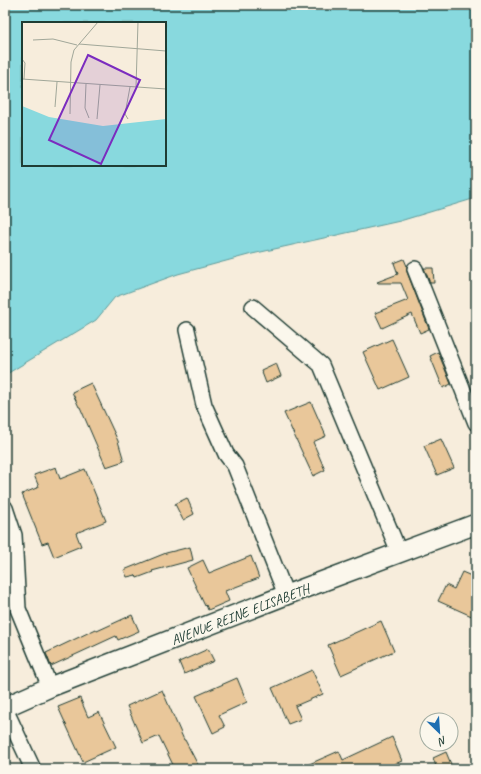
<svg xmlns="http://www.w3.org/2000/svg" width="481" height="774" font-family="Caveat,sans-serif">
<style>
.water{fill:#88d9de;stroke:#5e9b9a;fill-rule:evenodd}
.building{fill:#e9c79a;stroke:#1f3d34}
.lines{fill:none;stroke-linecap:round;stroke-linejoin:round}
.minor-casing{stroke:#1f3d34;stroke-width:18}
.tertiary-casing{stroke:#1f3d34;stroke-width:22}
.minor{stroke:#fbf7ec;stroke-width:15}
.tertiary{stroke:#fbf7ec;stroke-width:19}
.labels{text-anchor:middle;stroke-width:3;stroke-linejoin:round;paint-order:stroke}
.street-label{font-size:14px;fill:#1f3d34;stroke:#fbf7ec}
.inset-road{fill:none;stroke:#a1a799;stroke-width:1}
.view{fill:#7b2cbf;fill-opacity:0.15;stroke:#7b2cbf;stroke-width:2}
.inset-edge{fill:none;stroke:#1f3d34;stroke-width:2}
</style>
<rect width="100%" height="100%" fill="#f7eddc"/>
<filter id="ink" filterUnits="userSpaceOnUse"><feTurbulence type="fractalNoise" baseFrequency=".025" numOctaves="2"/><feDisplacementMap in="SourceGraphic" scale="8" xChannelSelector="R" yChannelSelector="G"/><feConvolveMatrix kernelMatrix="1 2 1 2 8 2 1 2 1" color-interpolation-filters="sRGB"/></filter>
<g filter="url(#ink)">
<path class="water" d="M5,5H476V198L400,221L252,254L178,274L115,297L96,320L5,375ZM23,23H165V165H23Z"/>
<g class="building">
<path d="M404,259L407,266V272L429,329L420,333L412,314L382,328L375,313L408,300L401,283H378L377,282L398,274L394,263Z"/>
<path d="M424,268H433L434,283H430Z"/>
<path d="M392,339L409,377L380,390L363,352Z"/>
<path d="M438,352L451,384L443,388L430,356Z"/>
<path d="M276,363L281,376L266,383L261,370Z"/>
<path d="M91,383L118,441L124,461L106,467L80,407H79L72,392Z"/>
<path d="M311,402L326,436L313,442L325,470L313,476L284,413Z"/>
<path d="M441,439L454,468L437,475L424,446Z"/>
<path d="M56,467L60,479L85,469L106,521L76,533L81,546L54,557L48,542L42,544L22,494L39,487L34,475Z"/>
<path d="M187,498L194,514L183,520L175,504Z"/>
<path d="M190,547L193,560L152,571L153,572L137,578L136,575L127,577L124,570L166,553Z"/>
<path d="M251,556L259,578L225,591L229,601L208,610L206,605L205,606L187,568L203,560L209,573Z"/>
<path d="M462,572L476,578V618L438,601L446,585L454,589Z"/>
<path d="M132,615L139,631L118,640L116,636L51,666L46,653L96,629L97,631Z"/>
<path d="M381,621L394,651L341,675L328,645Z"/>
<path d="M208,649L214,661L184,674L179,662Z"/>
<path d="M312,670L323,694L295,706L301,719L288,724L272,688Z"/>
<path d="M237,678L247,702L219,715L225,727L213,733L196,696Z"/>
<path d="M162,690L184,740H185L198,765L190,769H175L159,736L143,743L127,706Z"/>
<path d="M80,698L88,717L99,712L116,747L83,762L58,707Z"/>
<path d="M392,737L402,761L383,769H298L339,751L343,760Z"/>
<path d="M446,752L453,769H437L433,758Z"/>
</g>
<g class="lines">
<g class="minor-casing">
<g id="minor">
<path d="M415,269L476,423"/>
<path d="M253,307L321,365L399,552"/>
<path d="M187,330L204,405L226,454L235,466L286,595"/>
<path d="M5,508L14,535L18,609L50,687"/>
<path d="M5,709L33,769"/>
</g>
</g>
<g class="tertiary-casing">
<path id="tertiary" d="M5,707L50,687L286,595L476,524"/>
</g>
<use href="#minor" class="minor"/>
<use href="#tertiary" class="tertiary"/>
</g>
</g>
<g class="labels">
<g class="street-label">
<text transform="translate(240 614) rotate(-21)" y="5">AVENUE REINE ELISABETH</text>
</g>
</g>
<g transform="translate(22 22)">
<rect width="144" height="144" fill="#f7eddc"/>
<path d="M0,84L27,95L81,104L144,97V144H0Z" fill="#88d9de"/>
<path class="inset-road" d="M11,18L31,17L55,23M57,22L144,29M0,37L3,41L2,57M0,57L144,67M64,62L63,86L67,96M114,65L116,0M33,85L35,60M48,92L49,40L52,28L76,0M75,97L78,63M106,97L103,92L108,65"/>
<path class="view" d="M66,33L118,58L79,142L27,118Z"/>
<rect width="144" height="144" class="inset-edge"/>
</g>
<rect width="481" height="774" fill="none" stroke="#fbf7ec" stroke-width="20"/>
<rect x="10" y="10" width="461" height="754" fill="none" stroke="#1f3d34" stroke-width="1.5" filter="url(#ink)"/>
<g transform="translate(439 732) rotate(155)"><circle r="19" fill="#fbf7ec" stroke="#a3ada2"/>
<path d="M0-3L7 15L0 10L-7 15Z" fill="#1f6fb2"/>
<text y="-6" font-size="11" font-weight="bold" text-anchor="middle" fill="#1f3d34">N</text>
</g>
</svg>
